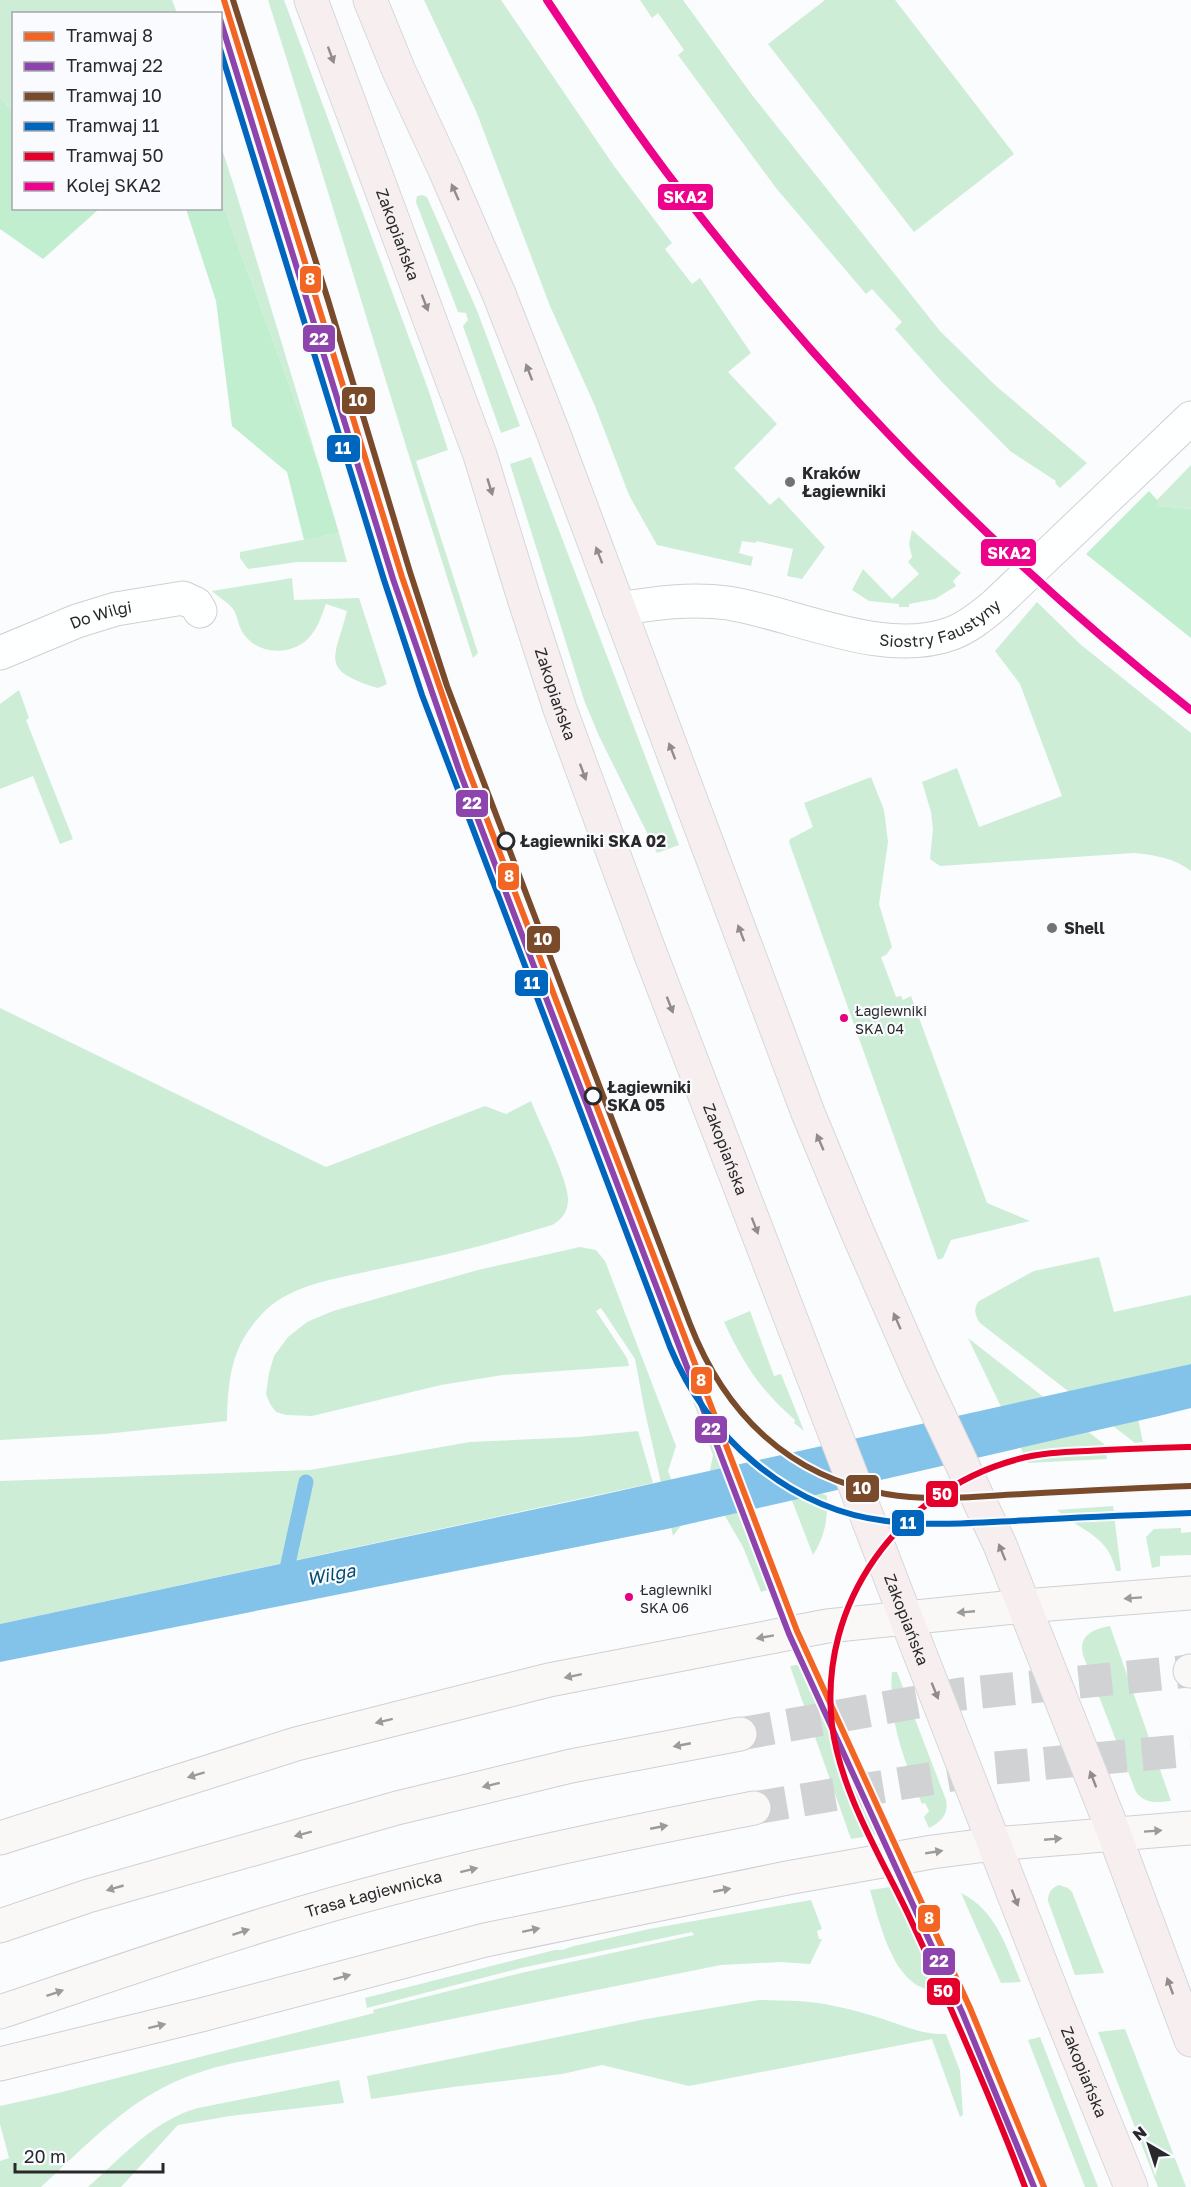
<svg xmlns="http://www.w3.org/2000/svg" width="1191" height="2187" font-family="'Golos Text',sans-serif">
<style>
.green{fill:#cdedd6}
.forest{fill:#c0eece}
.water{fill:#83c3ea}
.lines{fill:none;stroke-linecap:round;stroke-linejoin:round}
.stream{stroke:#83c3ea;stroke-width:15}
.secondary-tunnel{stroke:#d1d2d4;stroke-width:33;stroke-dasharray:33 16;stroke-linecap:butt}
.minor-casing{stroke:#d0d0d2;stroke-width:35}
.secondary-casing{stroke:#d0d0d2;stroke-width:35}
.primary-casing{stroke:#d7d8d9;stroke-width:35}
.minor{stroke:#feffff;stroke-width:33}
.secondary{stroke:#faf7f7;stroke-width:33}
.primary{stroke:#f7eef0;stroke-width:33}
.rail-1-casing{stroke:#fafbff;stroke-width:12}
.rail-1{stroke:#ed028c;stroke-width:8}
.tram-1-casing{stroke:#fafbff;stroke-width:10}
.tram-2-casing{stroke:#fafbff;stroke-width:10}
.tram-3-casing{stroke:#fafbff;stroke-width:10}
.tram-4-casing{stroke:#fafbff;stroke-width:10}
.tram-5-casing{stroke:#fafbff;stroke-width:10}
.tram-1{stroke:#f26522;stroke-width:6}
.tram-2{stroke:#8e44ad;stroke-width:6}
.tram-3{stroke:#7a4b2a;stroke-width:6}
.tram-4{stroke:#0065bd;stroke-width:6}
.tram-5{stroke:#e4002b;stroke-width:6}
.oneway{fill:#908c8e}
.oneway2{fill:#9c9a9b}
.poi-dot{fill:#727375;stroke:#fafbff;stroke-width:2}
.stop-dot{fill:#fafbff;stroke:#29292b;stroke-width:3}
.bus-dot{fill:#e5007d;stroke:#fafbff;stroke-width:2}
.labels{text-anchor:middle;stroke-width:4.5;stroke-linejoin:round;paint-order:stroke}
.bus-label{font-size:14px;fill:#29292b;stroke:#fafbff;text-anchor:start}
.street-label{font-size:16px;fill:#29292b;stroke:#fafbff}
.poi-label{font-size:16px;font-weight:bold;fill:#29292b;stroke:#fafbff;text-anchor:start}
.stop-label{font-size:16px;font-weight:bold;fill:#29292b;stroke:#fafbff;text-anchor:start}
.water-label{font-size:18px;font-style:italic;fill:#004b70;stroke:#fafbff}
.line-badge{stroke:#fafbff;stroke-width:2}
.badge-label{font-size:16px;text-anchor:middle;font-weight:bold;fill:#fff}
</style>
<rect width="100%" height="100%" fill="#fbfcfe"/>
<g class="green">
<path d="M0,0H172L177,13L14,14L13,112L0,97Z"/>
<path d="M268,0H284L428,389L448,450L416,461L478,653L473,658C402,440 338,219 268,0Z"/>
<path d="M424,0H501L614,166L672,243L665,249L692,284L700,278L751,353L728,372L777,424L734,468L770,505L779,497L825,547L802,579L787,576L793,549L756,541V543L742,541L739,553L753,557L751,566L657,545L629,495L595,406L550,306L476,111Z"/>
<path d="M640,0H683L752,95L940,331L996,386L1087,463L1060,488L1055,483L1056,481L1010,451L941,381L895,329L902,322L872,289L866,294L776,188L678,55L684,50L658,13L652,18Z"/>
<path d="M825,0H895L1014,154L914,232L768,44Z"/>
<path d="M220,143L234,186L319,466L221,199Z"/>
<path d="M422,195L427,197L478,313L520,426L501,433L463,326L468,320L466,313L458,312L416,202L417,196Z"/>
<path d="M531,457L679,845L657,853L599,736L584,700L510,464Z"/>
<path d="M1191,465V509L1157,506V500Z"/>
<path d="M912,530L961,573L953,581L956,586L935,599L909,604V607H899V604L869,601L852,590L863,569L892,599L919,574L908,562L912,557L909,544Z"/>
<path d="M339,533L347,562H297L248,569L240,558V552Z"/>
<path d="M292,578L294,600L359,598L387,684L378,688C318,670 335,659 347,611L326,604C322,614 319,625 312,634C298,654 264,657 247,638C237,628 239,617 233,609C228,602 218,597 212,591Z"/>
<path d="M1037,602L1080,644L1191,733V871C1174,858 1155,855 1134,853L940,866L930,859L933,829L931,812L922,782L957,768L979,827L1062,796L1020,684L995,651Z"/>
<path d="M19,690L29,718L26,720L73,839L60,844L33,776L0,789V704Z"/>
<path d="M871,777L884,810L888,842L879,904L892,947L886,955L881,957L896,997L901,996L903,1000L911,996L987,1203L1030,1221L951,1240L943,1258L938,1260L789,842L790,839L813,827L804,803Z"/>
<path d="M0,1008L326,1167L485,1106L506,1114L531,1101C539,1122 568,1179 568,1199C568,1211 563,1219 552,1225C524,1233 496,1242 468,1249C437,1257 406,1263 374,1270C336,1279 289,1284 261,1315C231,1347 228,1379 227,1421L105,1434L0,1440Z"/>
<path d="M580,1247L596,1250L605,1261L676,1446L668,1471L683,1510V1523L673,1536L645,1412L635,1359L601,1308L596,1311L627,1358L629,1366L503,1375L441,1385L312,1416L286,1415L276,1412L270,1404L266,1394L269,1373L274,1356L288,1337L307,1322L333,1311L478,1270Z"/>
<path d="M1099,1257L1114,1312L1191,1295V1364L1129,1378L1143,1442L1135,1443L980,1323C975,1316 973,1308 979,1301L1034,1271Z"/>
<path d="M750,1311L774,1376L781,1374L804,1431L794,1423L795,1420C761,1391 743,1363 724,1322Z"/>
<path d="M669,1328L765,1583H768L771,1589L761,1592L743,1547L711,1492L708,1481L713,1455L666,1329Z"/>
<path d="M968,1338L1104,1444L1107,1459L1028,1463Z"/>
<path d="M638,1431L653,1483L0,1624V1481L310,1470L470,1442L579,1437Z"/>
<path d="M790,1476L827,1496C828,1518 825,1536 813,1555L786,1485Z"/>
<path d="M1113,1506L1121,1571H1116C1108,1534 1081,1532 1057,1510Z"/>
<path d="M1181,1528V1533L1191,1532V1555L1160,1556V1566L1152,1568L1146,1537L1154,1529Z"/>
<path d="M1110,1626L1171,1801C1157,1802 1146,1805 1136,1792L1083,1655C1078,1635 1094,1629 1110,1626Z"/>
<path d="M802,1664L806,1674L803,1676L875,1830L878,1829L880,1834L851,1839L790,1666Z"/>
<path d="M892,1672H897L946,1800C949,1814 941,1822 929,1828L924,1817L929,1811L925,1803L922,1804C904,1758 888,1723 892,1672Z"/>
<path d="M904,1885L951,1989C942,1990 932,1991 923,1988C891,1976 879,1920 870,1890Z"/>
<path d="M1059,1885L1068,1888L1072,1892L1104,1973L1075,1975L1048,1901C1048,1893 1051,1888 1059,1885Z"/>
<path d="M961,1893C997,1911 1006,1947 1021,1982L1001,1983Z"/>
<path d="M811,1900L822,1929L817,1931L819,1939H822L810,1964L780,1962L721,1965L238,2062C209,2068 181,2077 155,2092C113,2116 77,2154 41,2187H0V2161L9,2158L0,2124V2106L50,2095L374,2013L373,2010L521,1973L694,1935L692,1932L521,1968L367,2008L365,1998L555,1950H562L574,1946L649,1929Z"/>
<path d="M759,2000C784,2001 809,2000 834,2006C850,2009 867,2014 883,2019C904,2026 923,2035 946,2034L960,2071L963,2115L960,2117L932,2039L689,2086L602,2065L562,2074L453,2087L371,2099L367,2076L646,2019Z"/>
<path d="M1125,2029L1186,2187H1158L1098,2032Z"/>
<path d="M1040,2037L1098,2187H1085L1028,2040Z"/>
<path d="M339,2080L344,2103L230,2116L178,2125L121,2187H88C122,2157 154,2120 198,2108Z"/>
</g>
<g class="forest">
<path d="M0,97L13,112L14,208L99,209L43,259L0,229Z"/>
<path d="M221,199L319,466L339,533L304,540L287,472L232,426L216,301L186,209L220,208Z"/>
<path d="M1149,491L1157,500V506L1191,509V638L1086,554Z"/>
</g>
<path class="water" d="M1191,1364V1408L1159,1416L667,1529L0,1662V1624L592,1497Z"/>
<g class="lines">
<path class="stream" d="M284,1582L306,1482"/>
<g class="secondary-tunnel">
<path d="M740,1734L961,1694L1190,1671"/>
<path d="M754,1808L994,1768L1191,1750"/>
</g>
<g class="minor-casing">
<g id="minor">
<path id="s1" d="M619,609C655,603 691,598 728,603C796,614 882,658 950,634C967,628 982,616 996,604L1191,418"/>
<path id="s2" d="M0,653L77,621L116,609L183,598L196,604L200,611"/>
</g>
</g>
<g class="secondary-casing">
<g id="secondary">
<path d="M1190,1671H1191"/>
<path d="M0,1838L296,1744L549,1680L827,1626L1024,1606L1191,1593"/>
<path d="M0,1926L88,1896L397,1808L571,1766L740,1734"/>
<path id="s3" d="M0,2012C92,1981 184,1949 276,1921C433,1873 594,1839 754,1808"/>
<path d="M0,2064L201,2015L485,1940L787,1878L932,1852L994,1844L1191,1828"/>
</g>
</g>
<g class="primary-casing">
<g id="primary">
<path id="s4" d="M311,0L480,455L523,595L560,709L649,950L901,1605L1057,2005L1131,2187"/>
<path d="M370,0L399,71L445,170L499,294L553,432L808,1113L857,1231L920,1375L1000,1545L1114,1833L1191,2040"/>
</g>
</g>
<use href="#minor" class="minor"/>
<use href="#secondary" class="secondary"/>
<use href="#primary" class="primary"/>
<g class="rail-1-casing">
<path id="rail-1" d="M547,0C591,66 635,132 683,194C830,385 1002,561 1191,710"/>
</g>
<use href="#rail-1" class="rail-1"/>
<g class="tram-1-casing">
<path id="tram-1" d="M224,0L402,577L467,767L797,1631L970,2008L1044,2187"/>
</g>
<g class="tram-2-casing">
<path id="tram-2" d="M220,19L393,579L459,770L789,1634L962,2012L1034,2187"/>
</g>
<g class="tram-3-casing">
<path id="tram-3" d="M233,0L328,300L410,572L447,686L690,1324C725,1414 789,1477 886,1494C930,1502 978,1496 1023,1494C1079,1491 1135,1488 1191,1486"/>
</g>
<g class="tram-4-casing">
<path id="tram-4" d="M220,49L384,580L422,695L670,1347C707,1436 787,1509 886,1521C934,1527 984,1522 1032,1520C1085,1517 1138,1515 1191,1513"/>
</g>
<g class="tram-5-casing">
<path id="tram-5" d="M1025,2187C990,2095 950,2005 909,1916C881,1857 840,1791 832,1725C818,1603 899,1492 1015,1460C1038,1453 1063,1452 1087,1451C1121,1449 1156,1448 1190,1447"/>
</g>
<use href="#tram-1" class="tram-1"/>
<use href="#tram-2" class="tram-2"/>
<use href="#tram-3" class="tram-3"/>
<use href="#tram-4" class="tram-4"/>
<use href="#tram-5" class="tram-5"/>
</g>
<defs><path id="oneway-solid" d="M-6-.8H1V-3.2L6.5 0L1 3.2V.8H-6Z" transform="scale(1.5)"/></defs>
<g class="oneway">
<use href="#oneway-solid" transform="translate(331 55) rotate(70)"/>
<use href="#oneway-solid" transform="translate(455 192) rotate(-114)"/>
<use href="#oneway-solid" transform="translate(425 303) rotate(69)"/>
<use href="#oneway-solid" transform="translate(529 372) rotate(-111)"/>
<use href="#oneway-solid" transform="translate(490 487) rotate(73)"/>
<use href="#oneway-solid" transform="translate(599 555) rotate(-111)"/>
<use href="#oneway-solid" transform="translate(672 751) rotate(-111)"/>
<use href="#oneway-solid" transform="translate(583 772) rotate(70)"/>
<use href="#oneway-solid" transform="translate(741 933) rotate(-111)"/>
<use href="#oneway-solid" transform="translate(670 1005) rotate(69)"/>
<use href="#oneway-solid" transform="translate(820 1142) rotate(-113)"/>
<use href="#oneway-solid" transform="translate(755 1226) rotate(69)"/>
<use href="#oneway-solid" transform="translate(897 1321) rotate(-114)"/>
<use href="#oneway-solid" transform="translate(1002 1552) rotate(-112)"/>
<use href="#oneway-solid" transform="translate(935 1691) rotate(68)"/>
<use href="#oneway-solid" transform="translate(1093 1779) rotate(-111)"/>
<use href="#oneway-solid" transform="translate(1015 1898) rotate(69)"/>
<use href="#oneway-solid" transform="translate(1170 1986) rotate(-110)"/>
</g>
<g class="oneway2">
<use href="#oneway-solid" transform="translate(1133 1598) rotate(176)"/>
<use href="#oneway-solid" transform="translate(966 1612) rotate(175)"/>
<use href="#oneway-solid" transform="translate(765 1637) rotate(170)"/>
<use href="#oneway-solid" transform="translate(573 1676) rotate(168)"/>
<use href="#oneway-solid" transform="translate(384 1721) rotate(166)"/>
<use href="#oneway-solid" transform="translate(682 1745) rotate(169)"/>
<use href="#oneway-solid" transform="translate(196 1775) rotate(163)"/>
<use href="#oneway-solid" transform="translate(491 1785) rotate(166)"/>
<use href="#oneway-solid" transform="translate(659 1827) rotate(-11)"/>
<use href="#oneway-solid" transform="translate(1153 1831) rotate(-4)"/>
<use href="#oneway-solid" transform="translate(303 1834) rotate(165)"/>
<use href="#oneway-solid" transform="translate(1053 1839) rotate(-5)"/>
<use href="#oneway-solid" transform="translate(934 1852) rotate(-9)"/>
<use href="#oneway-solid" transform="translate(469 1870) rotate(-14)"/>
<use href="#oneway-solid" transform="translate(115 1888) rotate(164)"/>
<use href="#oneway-solid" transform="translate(722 1890) rotate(-11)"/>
<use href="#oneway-solid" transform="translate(531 1930) rotate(-12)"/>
<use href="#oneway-solid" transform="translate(241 1932) rotate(-18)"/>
<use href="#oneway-solid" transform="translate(342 1977) rotate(-15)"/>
<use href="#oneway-solid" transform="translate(55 1993) rotate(-19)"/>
<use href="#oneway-solid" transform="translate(157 2026) rotate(-14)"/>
</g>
<g class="poi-dot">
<circle cx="790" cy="482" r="6"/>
<circle cx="1052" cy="928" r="6"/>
</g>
<g class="stop-dot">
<circle cx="506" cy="841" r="8"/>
<circle cx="593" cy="1096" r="8"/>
</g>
<g class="bus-dot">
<circle cx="844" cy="1018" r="5"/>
<circle cx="629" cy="1597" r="5"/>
</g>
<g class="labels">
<g class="bus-label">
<text x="855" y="1016">Łagiewniki<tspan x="855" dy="18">SKA 04</tspan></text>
<text x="640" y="1595">Łagiewniki<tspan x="640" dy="18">SKA 06</tspan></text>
</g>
<g class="street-label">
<text dy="6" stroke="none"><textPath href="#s4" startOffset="250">Zakopiańska</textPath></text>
<text dy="6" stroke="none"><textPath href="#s2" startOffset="108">Do Wilgi</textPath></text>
<text dy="6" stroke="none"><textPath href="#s1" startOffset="330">Siostry Faustyny</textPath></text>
<text dy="6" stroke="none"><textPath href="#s4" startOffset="736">Zakopiańska</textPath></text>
<text dy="6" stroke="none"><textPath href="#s4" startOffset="1222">Zakopiańska</textPath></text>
<text dy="6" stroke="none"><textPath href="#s4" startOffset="1726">Zakopiańska</textPath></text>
<text dy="6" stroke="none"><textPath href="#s3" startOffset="392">Trasa Łagiewnicka</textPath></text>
<text dy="6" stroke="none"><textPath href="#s4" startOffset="2212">Zakopiańska</textPath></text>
</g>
<g class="poi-label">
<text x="802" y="479">Kraków<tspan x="802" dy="18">Łagiewniki</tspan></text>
<text x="1064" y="934">Shell</text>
</g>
<g class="stop-label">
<text x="520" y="847">Łagiewniki SKA 02</text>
<text x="607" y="1093">Łagiewniki<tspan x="607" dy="18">SKA 05</tspan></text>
</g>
<g class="water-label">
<text transform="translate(331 1575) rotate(-11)" y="6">Wilga</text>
</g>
</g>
<g class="line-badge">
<rect x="657" y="183" width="57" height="28" rx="6" fill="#ed028c"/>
<rect x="299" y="265" width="23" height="29" rx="6" fill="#f26522"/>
<rect x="302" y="324" width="34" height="29" rx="6" fill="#8e44ad"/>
<rect x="341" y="386" width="35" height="29" rx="6" fill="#7a4b2a"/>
<rect x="326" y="434" width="35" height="29" rx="6" fill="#0065bd"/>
<rect x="980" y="538" width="57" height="29" rx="6" fill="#ed028c"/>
<rect x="455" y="789" width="34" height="29" rx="6" fill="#8e44ad"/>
<rect x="497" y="862" width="23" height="29" rx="6" fill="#f26522"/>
<rect x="526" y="925" width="35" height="29" rx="6" fill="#7a4b2a"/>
<rect x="514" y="969" width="35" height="28" rx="6" fill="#0065bd"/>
<rect x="690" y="1366" width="23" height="29" rx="6" fill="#f26522"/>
<rect x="694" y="1415" width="34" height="29" rx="6" fill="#8e44ad"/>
<rect x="845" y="1474" width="35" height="29" rx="6" fill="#7a4b2a"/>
<rect x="925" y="1480" width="34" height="28" rx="6" fill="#e4002b"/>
<rect x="891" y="1509" width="34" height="28" rx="6" fill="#0065bd"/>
<rect x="917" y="1904" width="24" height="29" rx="6" fill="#f26522"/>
<rect x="922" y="1947" width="34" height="29" rx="6" fill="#8e44ad"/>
<rect x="926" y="1977" width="35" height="29" rx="6" fill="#e4002b"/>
</g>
<g class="badge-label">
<text x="685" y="203">SKA2</text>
<text x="310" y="285">8</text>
<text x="319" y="345">22</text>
<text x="358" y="406">10</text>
<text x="343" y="454">11</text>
<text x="1009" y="559">SKA2</text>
<text x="472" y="809">22</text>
<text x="509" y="882">8</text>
<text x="543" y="945">10</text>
<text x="532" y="989">11</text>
<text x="701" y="1386">8</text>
<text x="711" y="1435">22</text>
<text x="862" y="1494">10</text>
<text x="942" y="1500">50</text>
<text x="908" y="1529">11</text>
<text x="929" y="1924">8</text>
<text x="939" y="1967">22</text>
<text x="943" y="1997">50</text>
</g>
<rect x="12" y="12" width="210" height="198" fill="#fafbff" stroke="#a6a7aa" stroke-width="1.5"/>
<rect x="24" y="32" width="30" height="9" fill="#f26522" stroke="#a6a7aa" stroke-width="1.5"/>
<text x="66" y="42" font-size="18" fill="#29292b">Tramwaj 8</text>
<rect x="24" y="62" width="30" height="9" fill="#8e44ad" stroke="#a6a7aa" stroke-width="1.5"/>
<text x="66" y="72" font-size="18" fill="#29292b">Tramwaj 22</text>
<rect x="24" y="92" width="30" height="9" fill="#7a4b2a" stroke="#a6a7aa" stroke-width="1.5"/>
<text x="66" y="102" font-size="18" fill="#29292b">Tramwaj 10</text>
<rect x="24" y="122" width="30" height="9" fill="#0065bd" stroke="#a6a7aa" stroke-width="1.5"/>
<text x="66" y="132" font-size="18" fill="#29292b">Tramwaj 11</text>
<rect x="24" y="152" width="30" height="9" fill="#e4002b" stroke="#a6a7aa" stroke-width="1.5"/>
<text x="66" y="162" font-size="18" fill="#29292b">Tramwaj 50</text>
<rect x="24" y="182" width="30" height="9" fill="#ed028c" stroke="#a6a7aa" stroke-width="1.5"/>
<text x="66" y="192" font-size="18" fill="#29292b">Kolej SKA2</text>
<g transform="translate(1149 2145) rotate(321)" stroke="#fafbff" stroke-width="4.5" paint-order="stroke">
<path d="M0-4.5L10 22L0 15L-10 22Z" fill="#29292b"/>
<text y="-9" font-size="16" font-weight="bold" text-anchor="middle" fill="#29292b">N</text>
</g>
<path d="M15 2163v9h148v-9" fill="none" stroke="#29292b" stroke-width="3"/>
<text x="24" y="2163" font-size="18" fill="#29292b" stroke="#fafbff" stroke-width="4.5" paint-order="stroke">20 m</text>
</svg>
